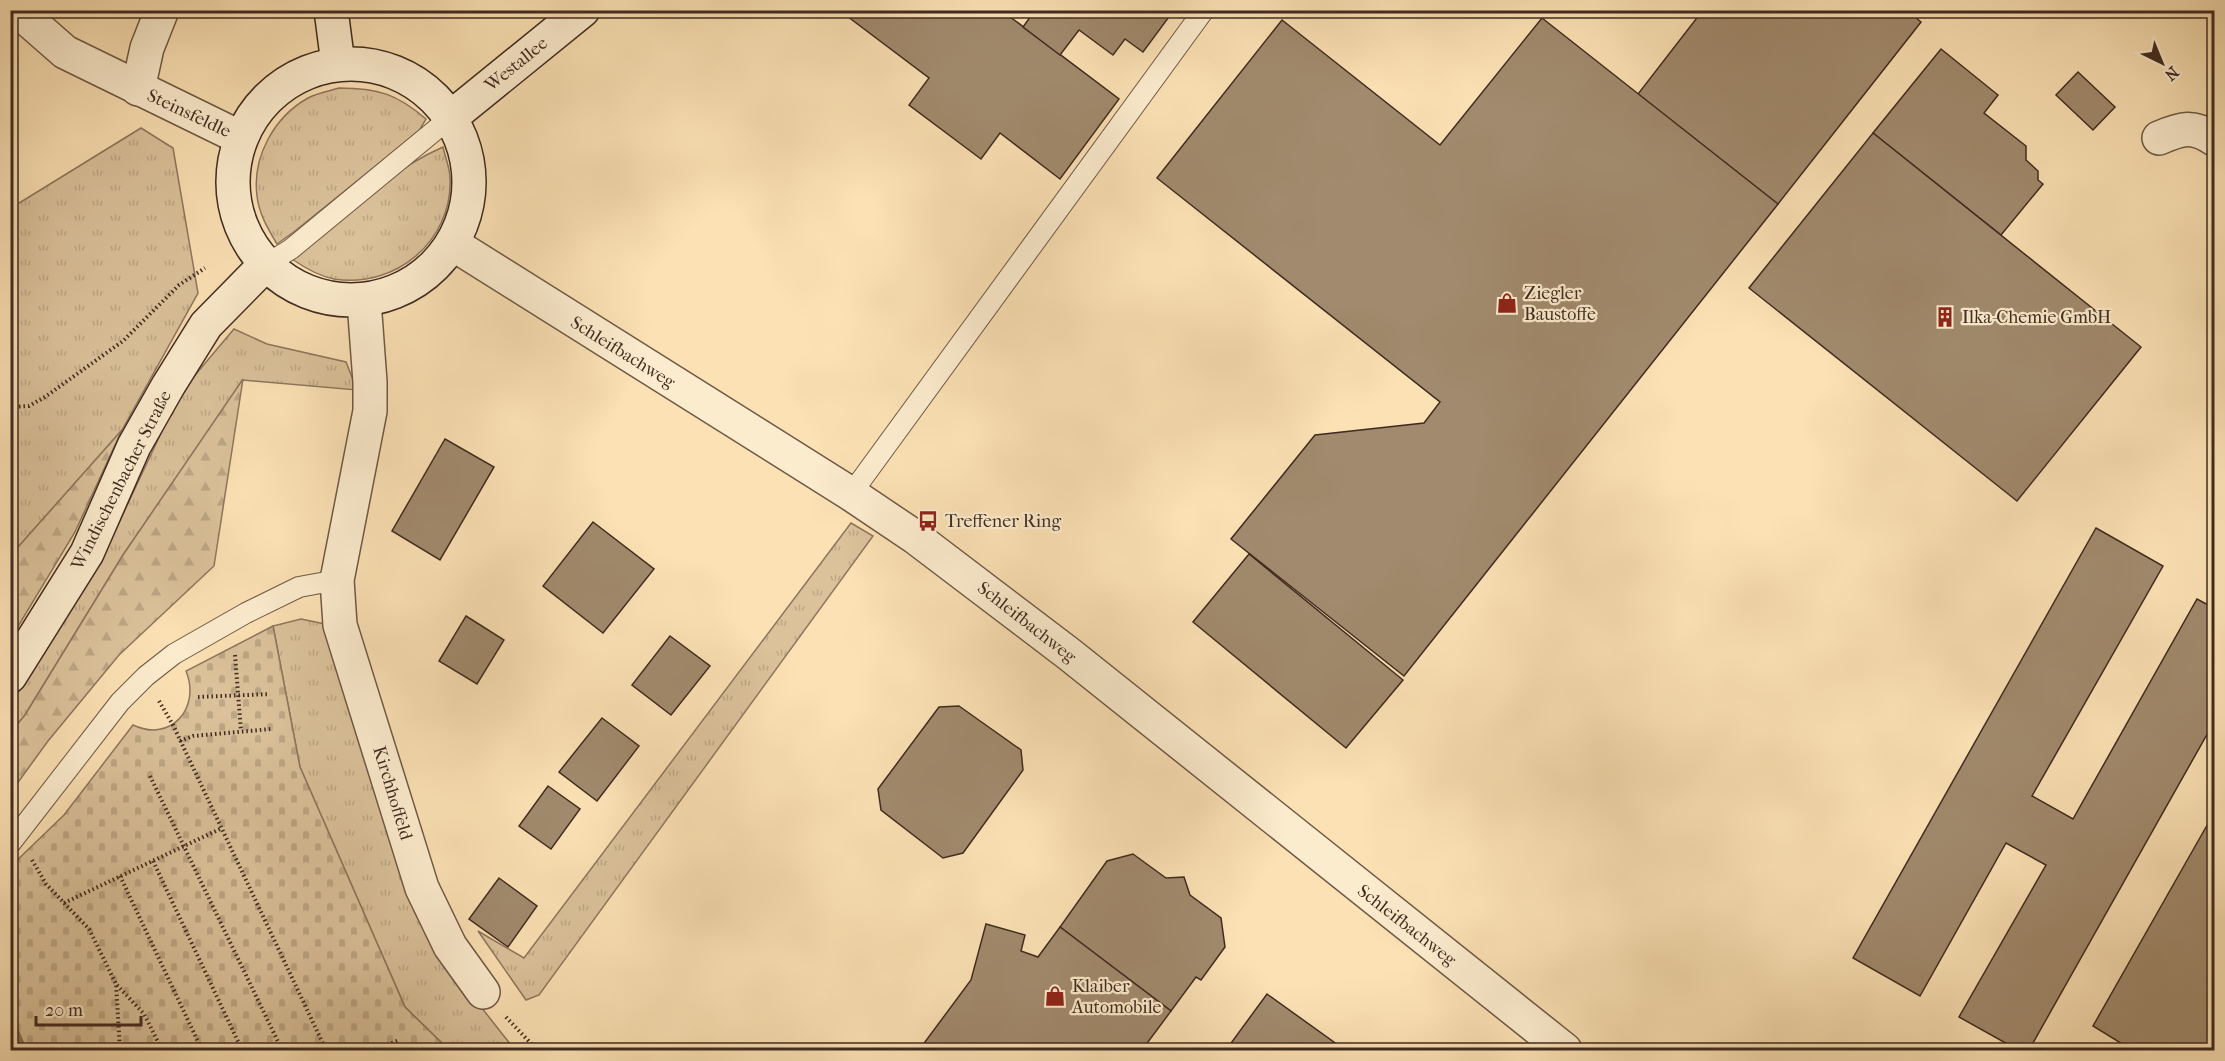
<svg xmlns="http://www.w3.org/2000/svg" width="2225" height="1061" font-family="'IM FELL French Canon',serif">
<style>
.grass{fill:url(#grass-tufts);stroke:#8e765e;stroke-width:1.5}
.forest{fill:url(#forest-firs);stroke:#8e765e;stroke-width:1.5}
.cemetery{fill:url(#cemetery-stones);stroke:#8e765e;stroke-width:1.5}
.lines{fill:none;stroke-linecap:round;stroke-linejoin:round}
.stream{stroke:#8a735b;stroke-width:10}
.building{fill:#a18a6d;stroke:#402b20;stroke-width:1.5}
.service-casing{stroke:#6f5845;stroke-width:22}
.minor-casing{stroke:#6f5845;stroke-width:36}
.tertiary-casing{stroke:#6f5845;stroke-width:36}
.secondary-casing{stroke:#402b20;stroke-width:36}
.path{stroke:#402b20;stroke-width:4;stroke-dasharray:1.5 3;stroke-linecap:butt}
.service{stroke:#fcecce;stroke-width:20}
.minor{stroke:#fcecce;stroke-width:33}
.tertiary{stroke:#fcecce;stroke-width:33}
.secondary{stroke:#fcecce;stroke-width:33}
.labels{text-anchor:middle;stroke-width:4.5;stroke-linejoin:round;paint-order:stroke}
.street-label{font-size:18px;fill:#402b20;stroke:#fcecce}
.poi-label{font-size:18px;fill:#402b20;stroke:#fcecce;text-anchor:start}
</style>
<defs>
<pattern id="grass-tufts" width="24" height="20" patternUnits="userSpaceOnUse" patternTransform="scale(1.5)"><rect width="24" height="20" fill="#dbc29b"/><path d="M3 7l-1-3M5 7V3M7 7l1-3M15 17l-1-3M17 17v-4M19 17l1-3" fill="none" stroke="#bda785"/></pattern>
<pattern id="forest-firs" width="22" height="20" patternUnits="userSpaceOnUse" patternTransform="scale(1.5)"><rect width="22" height="20" fill="#dbc29b"/><path d="M5 1l3.5 6h-7zM16 11l3.5 6h-7z" fill="#bda785"/></pattern>
<pattern id="cemetery-stones" width="16" height="16" patternUnits="userSpaceOnUse" patternTransform="scale(1.5)"><rect width="16" height="16" fill="#dbc29b"/><path d="M2 7V4a2 2 0 0 1 4 0v3zM10 15v-3a2 2 0 0 1 4 0v3z" fill="#bda785"/></pattern>
</defs>
<rect width="100%" height="100%" fill="#fbe1b4"/>
<filter id="stains"><feTurbulence type="fractalNoise" baseFrequency=".00333" numOctaves="4"/><feColorMatrix values="0 0 0 0 .2 0 0 0 0 .09 0 0 0 0 .02 0 0 0 .5 -.17"/></filter>
<radialGradient id="worn" r=".72"><stop offset=".6" stop-color="#630" stop-opacity="0"/><stop offset="1" stop-color="#630" stop-opacity=".3"/></radialGradient>
<g class="grass">
<path d="M339,88C378,88 397,94 426,119L419,131L295,231L277,244C268,229 259,214 257,196C252,157 274,117 308,98C317,93 329,91 339,88Z"/>
<path d="M141,128L173,148L198,293L122,430L11,555V208Z"/>
<path d="M443,147C445,157 450,168 450,178C453,241 395,289 334,279C319,276 305,268 292,259C340,219 386,172 443,147Z"/>
<path d="M234,329L267,344L346,362L357,390L243,380L123,555L25,715L11,732V704L105,552L180,393Z"/>
<path d="M851,523L873,536L539,995L526,1000L478,931L524,958Z"/>
<path d="M301,619L325,624L447,964L515,1050H449L405,1007L300,767L273,626Z"/>
</g>
<g class="forest">
<path d="M243,379L214,566L119,655L48,741L11,792V732L25,715L123,555Z"/>
<path d="M122,430L75,532L11,638V555Z"/>
</g>
<path class="cemetery" d="M273,626L300,767L405,1007L449,1050H11V866L64,815L133,725C171,743 201,708 186,671Z"/>
<g class="lines">
<path class="stream" d="M10,1022L22,1050"/>
</g>
<g class="building">
<path d="M839,10H1001L1119,99L1060,179L1000,133L981,159L909,105L929,78Z"/>
<path d="M1035,10H1174L1143,52L1125,39L1113,55L1079,30L1060,55L1023,27Z"/>
<path d="M1703,10H1907L1921,22L1778,204L1638,94Z"/>
<path d="M1542,18L1778,204L1404,676L1231,539L1315,435L1424,423L1440,402L1157,178L1282,20L1440,145Z"/>
<path d="M1941,49L1998,95L1984,113L2026,146V160L2038,171V180L2043,184L2001,235L1873,133Z"/>
<path d="M2078,72L2115,107L2093,130L2056,95Z"/>
<path d="M1873,133L2141,347L2017,501L1749,288Z"/>
<path d="M445,439L494,467L440,560L392,531Z"/>
<path d="M593,522L654,569L603,633L543,586Z"/>
<path d="M2096,528L2163,566L2032,796L2073,819L2197,599L2214,608V722L2029,1050H2018L1959,1017L2046,865L2006,843L1920,996L1853,958Z"/>
<path d="M1249,554L1403,680L1346,748L1193,622Z"/>
<path d="M466,616L504,640L477,684L439,661Z"/>
<path d="M670,636L710,666L671,715L632,685Z"/>
<path d="M959,706L1021,750L1023,770L963,853L943,858L881,810L878,789L939,707Z"/>
<path d="M602,718L639,746L597,801L559,772Z"/>
<path d="M548,786L580,809L551,849L519,826Z"/>
<path d="M2214,813V1050H2132L2093,1026Z"/>
<path d="M1133,854L1166,878L1184,877L1190,895L1221,918L1225,947L1201,980L1196,977L1171,1011L1060,927L1107,861Z"/>
<path d="M499,878L537,906L508,947L469,919Z"/>
<path d="M986,924L1025,935L1021,951L1038,957L1060,927L1171,1011L1142,1050H919L971,980Z"/>
<path d="M1267,994L1345,1050H1226Z"/>
</g>
<g class="lines">
<g class="service-casing">
<g id="service">
<path d="M265,265L291,249L450,118"/>
<path d="M851,494L1204,10"/>
<path d="M10,844L120,702L146,676L174,654L246,613L299,587L337,580"/>
</g>
</g>
<g class="minor-casing">
<g id="minor">
<path d="M138,89L147,48L162,10"/>
<path d="M2159,138C2182,128 2193,125 2214,139"/>
<path d="M453,244L851,494L915,537L1069,654L1565,1050"/>
<path d="M364,301L370,382V411L337,580L340,625L422,888L450,946L483,992"/>
</g>
</g>
<g class="tertiary-casing">
<path id="tertiary" d="M17,10L65,52L241,138"/>
</g>
<g class="secondary-casing">
<g id="secondary">
<path d="M331,10L338,64"/>
<circle cx="351" cy="182" r="118"/>
<path d="M450,118L583,10"/>
<path d="M10,676L87,553L134,446L168,386L206,325L265,265"/>
</g>
</g>
<g class="path">
<path d="M10,407L29,406L45,397L123,341L179,285L205,268"/>
<path d="M235,655L241,731"/>
<path d="M198,697L270,694"/>
<path d="M159,701L173,725L326,1050"/>
<path d="M180,741L193,736L271,729"/>
<path d="M150,776L282,1050"/>
<path d="M32,860L46,884L89,929L116,984L120,1050"/>
<path d="M153,861L242,1050"/>
<path d="M120,876L202,1050"/>
<path d="M64,903L220,829"/>
<path d="M117,985L144,1014L162,1050"/>
<path d="M506,1017L537,1050"/>
<path d="M375,1050L399,1040"/>
</g>
<use href="#service" class="service"/>
<use href="#minor" class="minor"/>
<use href="#tertiary" class="tertiary"/>
<use href="#secondary" class="secondary"/>
</g>
<defs>
<g id="shop-bare" transform="scale(1.62)"><path d="M-5-2.5h2.3a2.7 3.5 0 0 1 5.4 0H5L5.5 6h-11ZM-1.5-2.5h3a1.5 2.3 0 0 0-3 0Z" fill="#8f2418" stroke="#fcecce" stroke-width="2.5" paint-order="stroke"/></g>
<g id="building-bare" transform="scale(1.62)"><path d="M-4-6H4V6H1V3H-1V6H-4ZM-2.5-4.3h1.7v1.8h-1.7ZM.8-4.3h1.7v1.8H.8ZM-2.5-1h1.7V.8h-1.7ZM.8-1h1.7V.8H.8Z" fill="#8f2418" stroke="#fcecce" stroke-width="2.5" paint-order="stroke"/></g>
<g id="bus-bare" transform="scale(1.62)"><path d="M-5-6H5V4H4V6H2V4H-2V6H-4V4H-5ZM-3.5-4V0h7V-4ZM-3.5 1.2v1.5H-2V1.2ZM2 1.2v1.5H3.5V1.2Z" fill="#8f2418" stroke="#fcecce" stroke-width="2.5" paint-order="stroke"/></g>
</defs>
<g fill-rule="evenodd">
<use href="#shop-bare" x="1507" y="303"/>
<use href="#building-bare" x="1945" y="317"/>
<use href="#bus-bare" x="928" y="521"/>
<use href="#shop-bare" x="1055" y="996"/>
</g>
<g class="labels">
<g class="street-label">
<text transform="translate(516 64) rotate(-39)" y="6">Westallee</text>
<text transform="translate(189 113) rotate(25)" y="6">Steinsfeldle</text>
<text transform="translate(623 352) rotate(32)" y="6">Schleifbachweg</text>
<text transform="translate(121 480) rotate(-63)" y="6">Windischenbacher Straße</text>
<text transform="translate(1027 622) rotate(38)" y="6">Schleifbachweg</text>
<text transform="translate(393 793) rotate(73)" y="6">Kirchhoffeld</text>
<text transform="translate(1407 925) rotate(38)" y="6">Schleifbachweg</text>
</g>
<g class="poi-label">
<text x="1524" y="299">Ziegler<tspan x="1524" dy="21">Baustoffe</tspan></text>
<text x="1962" y="323">Ilka-Chemie GmbH</text>
<text x="945" y="527">Treffener Ring</text>
<text x="1072" y="992">Klaiber<tspan x="1072" dy="21">Automobile</tspan></text>
</g>
</g>
<rect width="2225" height="1061" fill="none" stroke="#fbe1b4" stroke-width="36"/>
<rect x="12" y="12" width="2201" height="1037" fill="none" stroke="#402b20" stroke-width="3"/>
<rect x="18" y="18" width="2189" height="1025" fill="none" stroke="#402b20" stroke-width="1.5"/>
<g transform="translate(2162 63) rotate(137)" stroke="#fcecce" stroke-width="4.5" paint-order="stroke">
<path d="M0-4.5L10 22L0 15L-10 22Z" fill="#402b20"/>
<text y="-9" font-size="16" font-weight="bold" text-anchor="middle" fill="#402b20">N</text>
</g>
<path d="M36 1016v9h105v-9" fill="none" stroke="#402b20" stroke-width="3"/>
<text x="45" y="1016" font-size="18" fill="#402b20" stroke="#fcecce" stroke-width="4.5" paint-order="stroke">20 m</text>
<rect width="100%" height="100%" filter="url(#stains)"/>
<rect width="100%" height="100%" fill="url(#worn)"/>
</svg>
